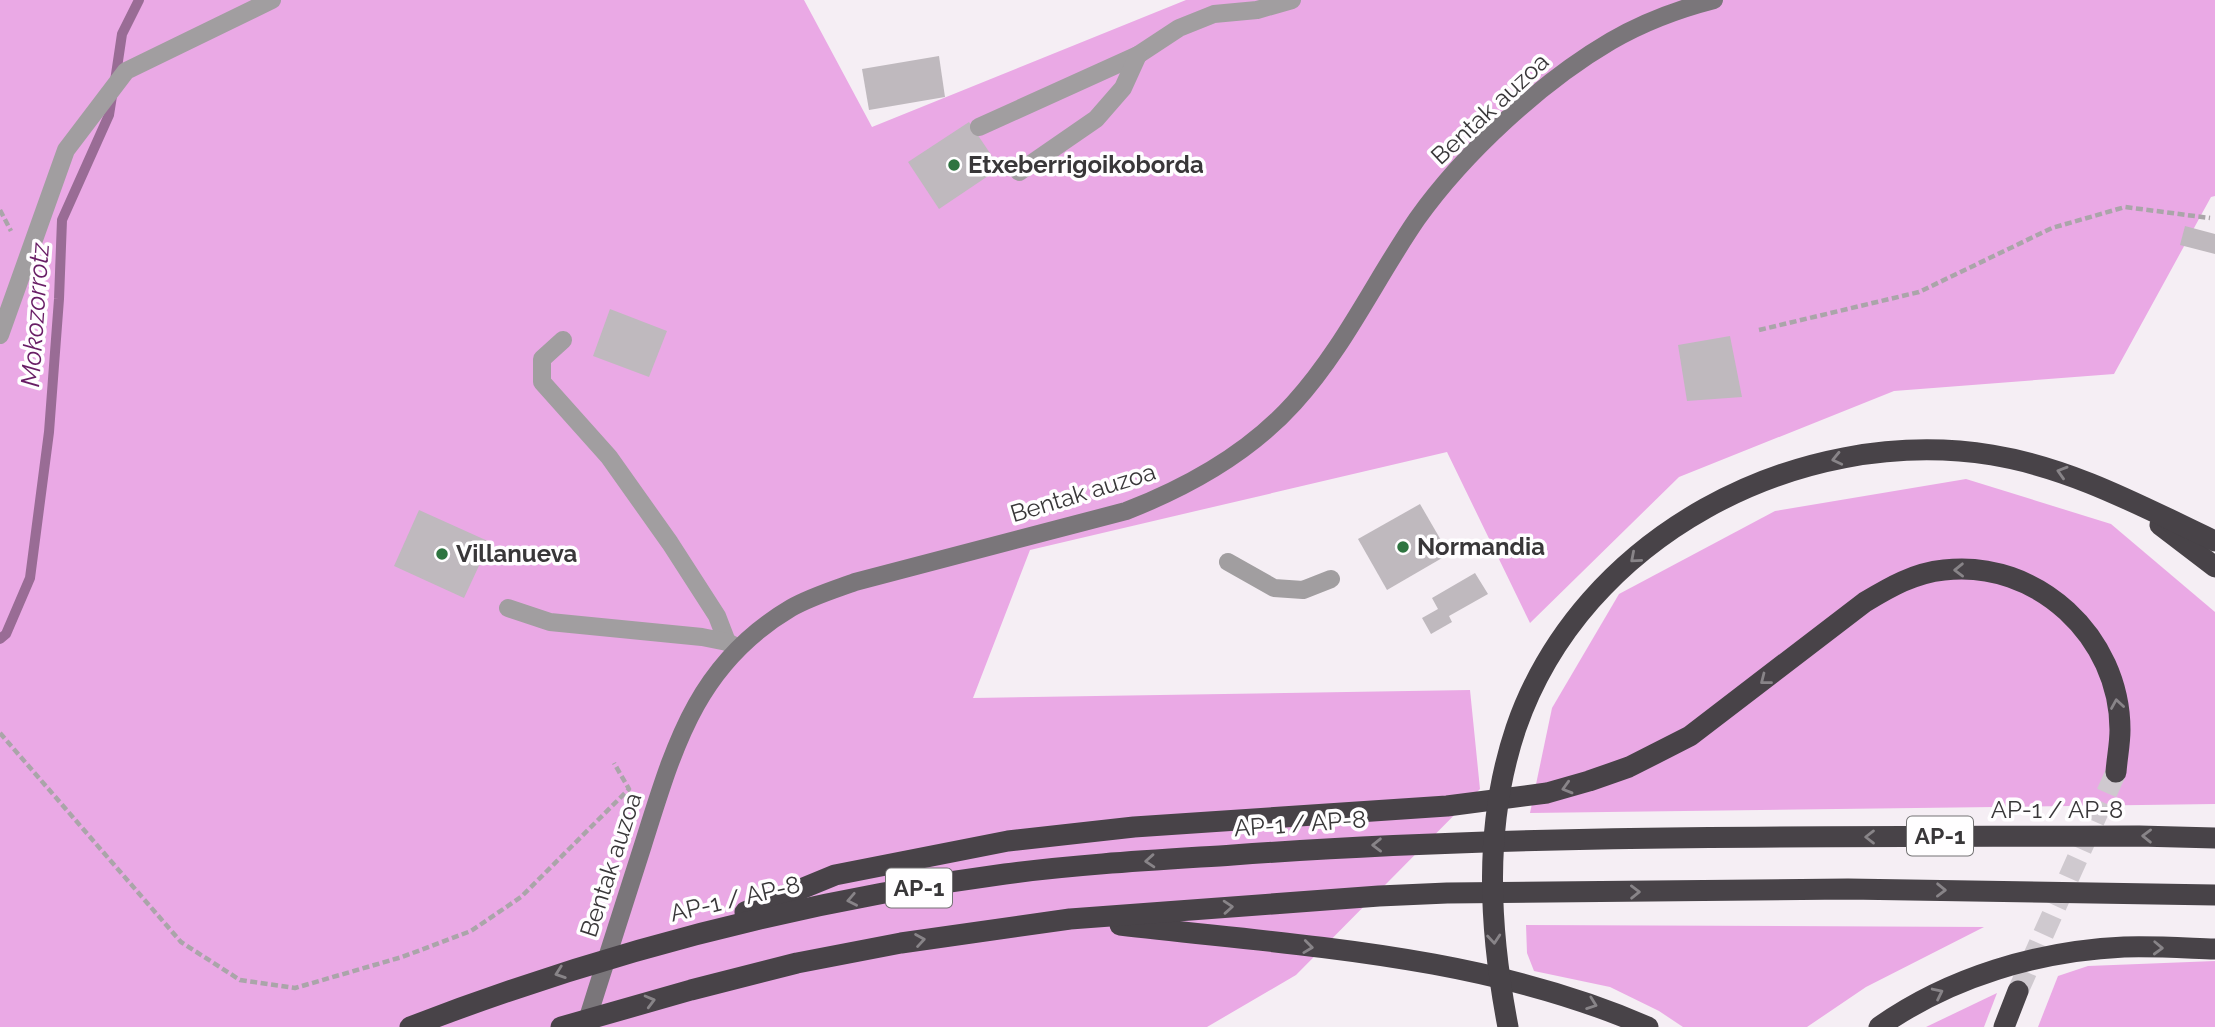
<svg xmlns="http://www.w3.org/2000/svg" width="2215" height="1027" font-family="Raleway,sans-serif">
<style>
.green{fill:#eaa9e5}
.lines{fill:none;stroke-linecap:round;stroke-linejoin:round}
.stream{stroke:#996c95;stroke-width:10}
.building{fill:#bfb9be}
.highway-tunnel{stroke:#cfc9cf;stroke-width:21;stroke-dasharray:21 10;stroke-linecap:butt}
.path{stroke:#aaa5a9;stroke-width:4.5;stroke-dasharray:7 3.5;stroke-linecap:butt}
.lane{stroke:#a19ea0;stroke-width:18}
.street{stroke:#a19ea0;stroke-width:18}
.secondary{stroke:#7a767a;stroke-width:18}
.highway{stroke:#484348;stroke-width:21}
.oneway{stroke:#888488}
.poi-dot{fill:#2e7440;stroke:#fffeff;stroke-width:2.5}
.labels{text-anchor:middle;stroke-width:7;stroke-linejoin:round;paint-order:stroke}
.shield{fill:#fffeff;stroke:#747374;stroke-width:2}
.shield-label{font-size:23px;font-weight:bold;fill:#393739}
.street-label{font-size:24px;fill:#393739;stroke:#fffeff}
.poi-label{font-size:24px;font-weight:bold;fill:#393739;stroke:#fffeff;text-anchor:start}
.water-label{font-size:26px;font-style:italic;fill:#681d65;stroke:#fffeff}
</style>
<rect width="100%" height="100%" fill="#f5eef4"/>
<g class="green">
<path d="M0,0H804L872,127L1186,0H2215V196L2211,197L2114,374L1894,391L1679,477L1530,623L1447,452L1030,550L973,698L1470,690L1480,789L1296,975L1207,1027H0Z"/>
<path d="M1966,479L2111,524L2215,612V804L1530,813L1552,708L1619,594L1775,511Z"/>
<path d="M1526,925L1984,927L1866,987L1807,1027H1683L1659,1011L1610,987L1534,971L1527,953Z"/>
<path d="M2215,961V1027H2038L2058,976L2088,966Z"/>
<path d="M1997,993L1984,1027H1926Z"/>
</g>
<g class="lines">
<g class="stream">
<path d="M115,81L122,34L139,0"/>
<path d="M0,639L6,634L30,578L49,432L59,299L62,220L109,115L112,96"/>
</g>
</g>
<g class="building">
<path d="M939,56L945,97L869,110L862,69Z"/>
<path d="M969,122L1000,168L939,209L908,162Z"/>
<path d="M2185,226L2215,234V254L2180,245Z"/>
<path d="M610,309L667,331L649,377L593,356Z"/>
<path d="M1730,336L1742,397L1687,401L1678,345Z"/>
<path d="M1420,504L1449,554L1387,590L1358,539Z"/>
<path d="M419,510L490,542L464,598L394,566Z"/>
<path d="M1475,573L1488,594L1449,616L1452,622L1431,634L1422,618L1438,609L1432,598Z"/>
</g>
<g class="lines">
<path class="highway-tunnel" d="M2018,991L2116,772"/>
<g class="path">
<path d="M0,210L11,231"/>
<path d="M1759,330L1919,292L2052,228L2125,207L2210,218"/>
<path d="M0,733L181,942L240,980L295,988L402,957L471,931L521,897L629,789L614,763"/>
</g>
<g class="lane">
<path d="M979,127L1138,55L1179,28L1214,14L1257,10L1292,0"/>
<path d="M1019,172L1096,119L1123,88L1138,55"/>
<path d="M563,340L542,359V382L609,457L670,543L717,616L727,642"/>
<path d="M1228,562L1274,588L1303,590L1331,579"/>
<path d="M508,608L550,622L702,637L727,642L733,645"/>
</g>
<path class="street" d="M0,335L66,150L126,71L272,0"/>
<path class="secondary" d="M585,1027C604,966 624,905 643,845C674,747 696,664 791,608C810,597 833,590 855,582L1126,511C1188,487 1248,454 1294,403C1344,348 1375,280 1417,219C1464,153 1541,82 1611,41C1642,23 1679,9 1714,0"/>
<g class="highway">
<path d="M2160,525L2215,567"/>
<path d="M745,912L835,875L1008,841L1134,827L1447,806L1547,793L1589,781L1629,767L1690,736L1865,602C1890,587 1914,573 1944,570C2037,559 2120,637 2120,730C2120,744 2117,758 2116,772"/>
<path d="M1120,925C1297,946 1482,954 1648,1027"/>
<path d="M410,1027C602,953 801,901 1005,874C1081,864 1157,860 1233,855C1535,833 1837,837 2139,836L2215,838"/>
<path d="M561,1027L691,990L797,963L901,943L1070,919L1379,896L1447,893L1848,889L2215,895"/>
<path d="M1508,1027C1489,928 1483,826 1516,728C1582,537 1797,424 1992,455C2072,468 2143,507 2215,541"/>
<path d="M1879,1027C1950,977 2038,951 2124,947C2154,946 2185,948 2215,949"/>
<path d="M2004,1027L2018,991"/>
</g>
</g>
<defs><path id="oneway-chevron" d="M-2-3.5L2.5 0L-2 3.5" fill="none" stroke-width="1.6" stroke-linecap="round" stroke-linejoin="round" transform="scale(1.75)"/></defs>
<g class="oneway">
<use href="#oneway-chevron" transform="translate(1837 459) rotate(167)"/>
<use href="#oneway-chevron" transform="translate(2062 472) rotate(-163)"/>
<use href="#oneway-chevron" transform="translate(1635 558) rotate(139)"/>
<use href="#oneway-chevron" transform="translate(1959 570) rotate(179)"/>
<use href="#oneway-chevron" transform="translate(1765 680) rotate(142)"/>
<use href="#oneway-chevron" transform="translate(2117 704) rotate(-99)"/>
<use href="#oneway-chevron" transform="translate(1567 788) rotate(164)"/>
<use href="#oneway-chevron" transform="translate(2147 836) rotate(-179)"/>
<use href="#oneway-chevron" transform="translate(1870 837) rotate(180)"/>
<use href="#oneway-chevron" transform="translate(1377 845) rotate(179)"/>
<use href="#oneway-chevron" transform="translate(1150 861) rotate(176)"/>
<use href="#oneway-chevron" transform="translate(1941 890) rotate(1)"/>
<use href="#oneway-chevron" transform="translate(1635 892) rotate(-1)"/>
<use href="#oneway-chevron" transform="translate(852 900) rotate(169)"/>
<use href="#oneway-chevron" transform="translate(1228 907) rotate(-4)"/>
<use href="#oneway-chevron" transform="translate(1494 939) rotate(85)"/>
<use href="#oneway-chevron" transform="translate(920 940) rotate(-9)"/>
<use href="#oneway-chevron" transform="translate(1308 947) rotate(7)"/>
<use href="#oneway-chevron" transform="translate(2158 948) rotate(2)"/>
<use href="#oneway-chevron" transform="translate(560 973) rotate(161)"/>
<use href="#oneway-chevron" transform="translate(1938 993) rotate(-26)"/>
<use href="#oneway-chevron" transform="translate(650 1001) rotate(-15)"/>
<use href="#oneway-chevron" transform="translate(1592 1004) rotate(20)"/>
</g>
<g class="poi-dot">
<circle cx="954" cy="165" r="7"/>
<circle cx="1403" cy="547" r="7"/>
<circle cx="442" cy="554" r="7"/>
</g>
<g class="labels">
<g class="shield">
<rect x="1907" y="816.5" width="66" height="39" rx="5"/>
<rect x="886" y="868.5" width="66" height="39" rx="5"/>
</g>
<g class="shield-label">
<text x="1940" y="844">AP-1</text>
<text x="919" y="896">AP-1</text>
</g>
<g class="street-label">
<text transform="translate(1490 109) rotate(-43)" y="8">Bentak auzoa</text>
<text transform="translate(1083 493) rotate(-17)" y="8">Bentak auzoa</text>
<text x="2057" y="818">AP-1 / AP-8</text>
<text transform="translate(1300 824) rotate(-4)" y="8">AP-1 / AP-8</text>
<text transform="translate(611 865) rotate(-72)" y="8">Bentak auzoa</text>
<text transform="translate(735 899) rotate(-13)" y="8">AP-1 / AP-8</text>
</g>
<g class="poi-label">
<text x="968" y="173">Etxeberrigoikoborda</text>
<text x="1417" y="555">Normandia</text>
<text x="456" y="562">Villanueva</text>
</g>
<g class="water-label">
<text transform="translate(35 315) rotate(-86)" y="9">Mokozorrotz</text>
</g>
</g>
</svg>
